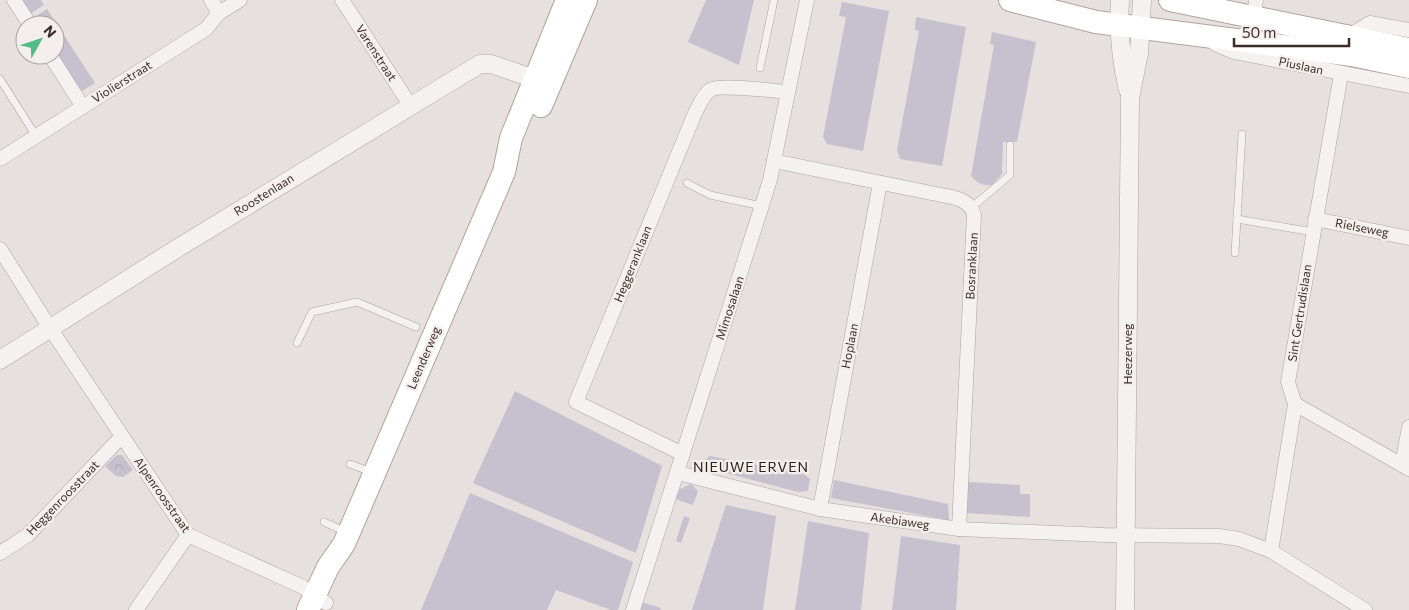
<svg xmlns="http://www.w3.org/2000/svg" width="1409" height="610" font-family="Commissioner,sans-serif">
<style>
.green{fill:#c6c0cf}
.forest{fill:url(#forest-crowns)}
.lines{fill:none;stroke-linecap:round;stroke-linejoin:round}
.service-casing{stroke:#aca3a0;stroke-width:8}
.minor-casing{stroke:#aca3a0;stroke-width:15}
.tertiary-casing{stroke:#aca3a0;stroke-width:19}
.primary-casing{stroke:#b0a39f;stroke-width:24}
.service{stroke:#f5f1f0;stroke-width:7}
.minor{stroke:#f5f1f0;stroke-width:14}
.tertiary{stroke:#f5f1f0;stroke-width:18}
.primary{stroke:#fff;stroke-width:22}
.labels{text-anchor:middle;stroke-width:4.5;stroke-linejoin:round;paint-order:stroke}
.street-label{font-size:12px;fill:#3b2e29;stroke:#f4efed}
.neighbourhood-label{font-size:14px;letter-spacing:1px;fill:#2c201b;stroke:#f4efed}
</style>
<defs>
<pattern id="forest-crowns" width="20" height="18" patternUnits="userSpaceOnUse" patternTransform="scale(1.25)"><rect width="20" height="18" fill="#c6c0cf"/><path d="M2 6a3 3 0 1 1 6 0M12 15a3 3 0 1 1 6 0" fill="none" stroke="#aba5b2"/></pattern>
</defs>
<rect width="100%" height="100%" fill="#e6e0de"/>
<g class="green">
<path d="M21,0H41L44,5L30,14Z"/>
<path d="M706,0H754L739,65L688,42Z"/>
<path d="M842,2L889,11L863,151L827,144L823,137L846,17L839,16Z"/>
<path d="M47,9L95,83L82,91L55,52V25H38L33,18Z"/>
<path d="M916,17L966,27L942,166L900,159L897,150L919,31L915,30Z"/>
<path d="M992,32L1036,42L1017,142H1003L1002,174L992,185C983,186 977,183 971,176L994,45L990,44Z"/>
<path d="M515,391L662,466L636,553L473,483Z"/>
<path d="M710,456L804,474L810,479L808,491L798,492L707,468L704,464L705,460Z"/>
<path d="M834,480L948,504L949,520L831,498Z"/>
<path d="M968,482L1020,485V494H1030V517L967,513Z"/>
<path d="M691,484L698,491L693,505L675,499L680,489Z"/>
<path d="M470,493L633,562L618,610H611L556,590L547,610H421Z"/>
<path d="M726,505L776,516L763,610H692Z"/>
<path d="M684,516L690,518L681,543L676,541Z"/>
<path d="M808,521L869,533L861,610H795Z"/>
<path d="M901,536L960,545L956,610H892Z"/>
<path d="M642,602L661,608L660,610H639Z"/>
</g>
<path class="forest" d="M117,455H122L133,470L123,477L116,476L105,466Z"/>
<g class="lines">
<g class="service-casing">
<g id="service">
<path d="M760,68L774,0"/>
<path d="M0,79L36,136"/>
<path d="M687,183L710,195L762,206"/>
<path d="M972,207L1010,175V145"/>
<path d="M1237,219L1313,232"/>
<path d="M1235,253L1242,134"/>
<path d="M297,343L312,312L357,302L416,327"/>
<path d="M350,464L371,472"/>
<path d="M324,522L346,532"/>
</g>
</g>
<g class="minor-casing">
<g id="minor">
<path d="M14,0L30,25"/>
<path d="M211,0L219,13"/>
<path d="M342,0L410,105"/>
<path d="M1254,18L1256,0"/>
<path d="M1347,37L1370,23L1409,30"/>
<path d="M1215,44L1234,52L1409,86"/>
<path d="M50,55L83,107"/>
<path d="M0,159L206,29L219,13L240,0"/>
<path d="M774,161L941,195C955,198 970,199 974,215L959,529"/>
<path d="M1315,219L1409,238"/>
<path d="M0,249L50,328L188,535L303,587L326,603"/>
<path d="M1295,404L1409,469"/>
<path d="M683,454L576,402L695,113C699,106 703,95 710,90C720,84 774,91 788,92"/>
<path d="M1402,465L1409,427"/>
<path d="M678,473L820,509L959,529L1104,535L1219,536L1239,539L1271,551L1365,610"/>
<path d="M820,509L880,183"/>
<path d="M1271,551L1295,404L1288,382L1341,74"/>
<path d="M0,553L28,535L122,436"/>
<path d="M136,610L188,535"/>
<path d="M633,610L770,180L807,0"/>
</g>
</g>
<g class="tertiary-casing">
<g id="tertiary">
<path d="M1120,0C1118,31 1121,60 1128,90"/>
<path d="M0,360L181,246L480,64H491L535,79"/>
<path d="M1125,610L1130,98L1139,53L1142,0"/>
</g>
</g>
<g class="primary-casing">
<g id="primary">
<path d="M1010,0L1096,22L1352,55L1409,67"/>
<path d="M1170,0L1409,49"/>
<path d="M541,106L586,0"/>
<path d="M308,610L328,567L344,544L504,172L511,138L567,0"/>
</g>
</g>
<use href="#service" class="service"/>
<use href="#minor" class="minor"/>
<use href="#tertiary" class="tertiary"/>
<use href="#primary" class="primary"/>
</g>
<g class="labels">
<g class="street-label">
<text transform="translate(376 53) rotate(57)" y="4">Varenstraat</text>
<text transform="translate(1301 66) rotate(12)" y="4">Piuslaan</text>
<text transform="translate(122 82) rotate(-32)" y="4">Violierstraat</text>
<text transform="translate(264 195) rotate(-32)" y="4">Roostenlaan</text>
<text transform="translate(1362 228) rotate(11)" y="4">Rielseweg</text>
<text transform="translate(633 264) rotate(-68)" y="4">Heggeranklaan</text>
<text transform="translate(972 266) rotate(-87)" y="4">Bosranklaan</text>
<text transform="translate(730 308) rotate(-72)" y="4">Mimosalaan</text>
<text transform="translate(1300 313) rotate(-81)" y="4">Sint Gertrudislaan</text>
<text transform="translate(850 346) rotate(-79)" y="4">Hoplaan</text>
<text transform="translate(1128 354) rotate(-90)" y="4">Heezerweg</text>
<text transform="translate(424 358) rotate(-67)" y="4">Leenderweg</text>
<text transform="translate(162 495) rotate(55)" y="4">Alpenroosstraat</text>
<text transform="translate(63 498) rotate(-46)" y="4">Heggenroosstraat</text>
<text transform="translate(900 521) rotate(8)" y="4">Akebiaweg</text>
</g>
<g class="neighbourhood-label">
<text x="751" y="472">NIEUWE ERVEN</text>
</g>
</g>
<g transform="translate(40 40) rotate(50)"><circle r="24" fill="#f4efed" stroke="#aaa29f"/>
<path d="M0-4L9 19L0 12L-9 19Z" fill="#51bd85"/>
<text y="-8" font-size="14" font-weight="bold" text-anchor="middle" fill="#3b2e29">N</text>
</g>
<path d="M1234 38v8h115v-8" fill="none" stroke="#3b2e29" stroke-width="2.5"/>
<text x="1242" y="38" font-size="15" fill="#3b2e29" stroke="#f4efed" stroke-width="4" paint-order="stroke">50 m</text>
</svg>
